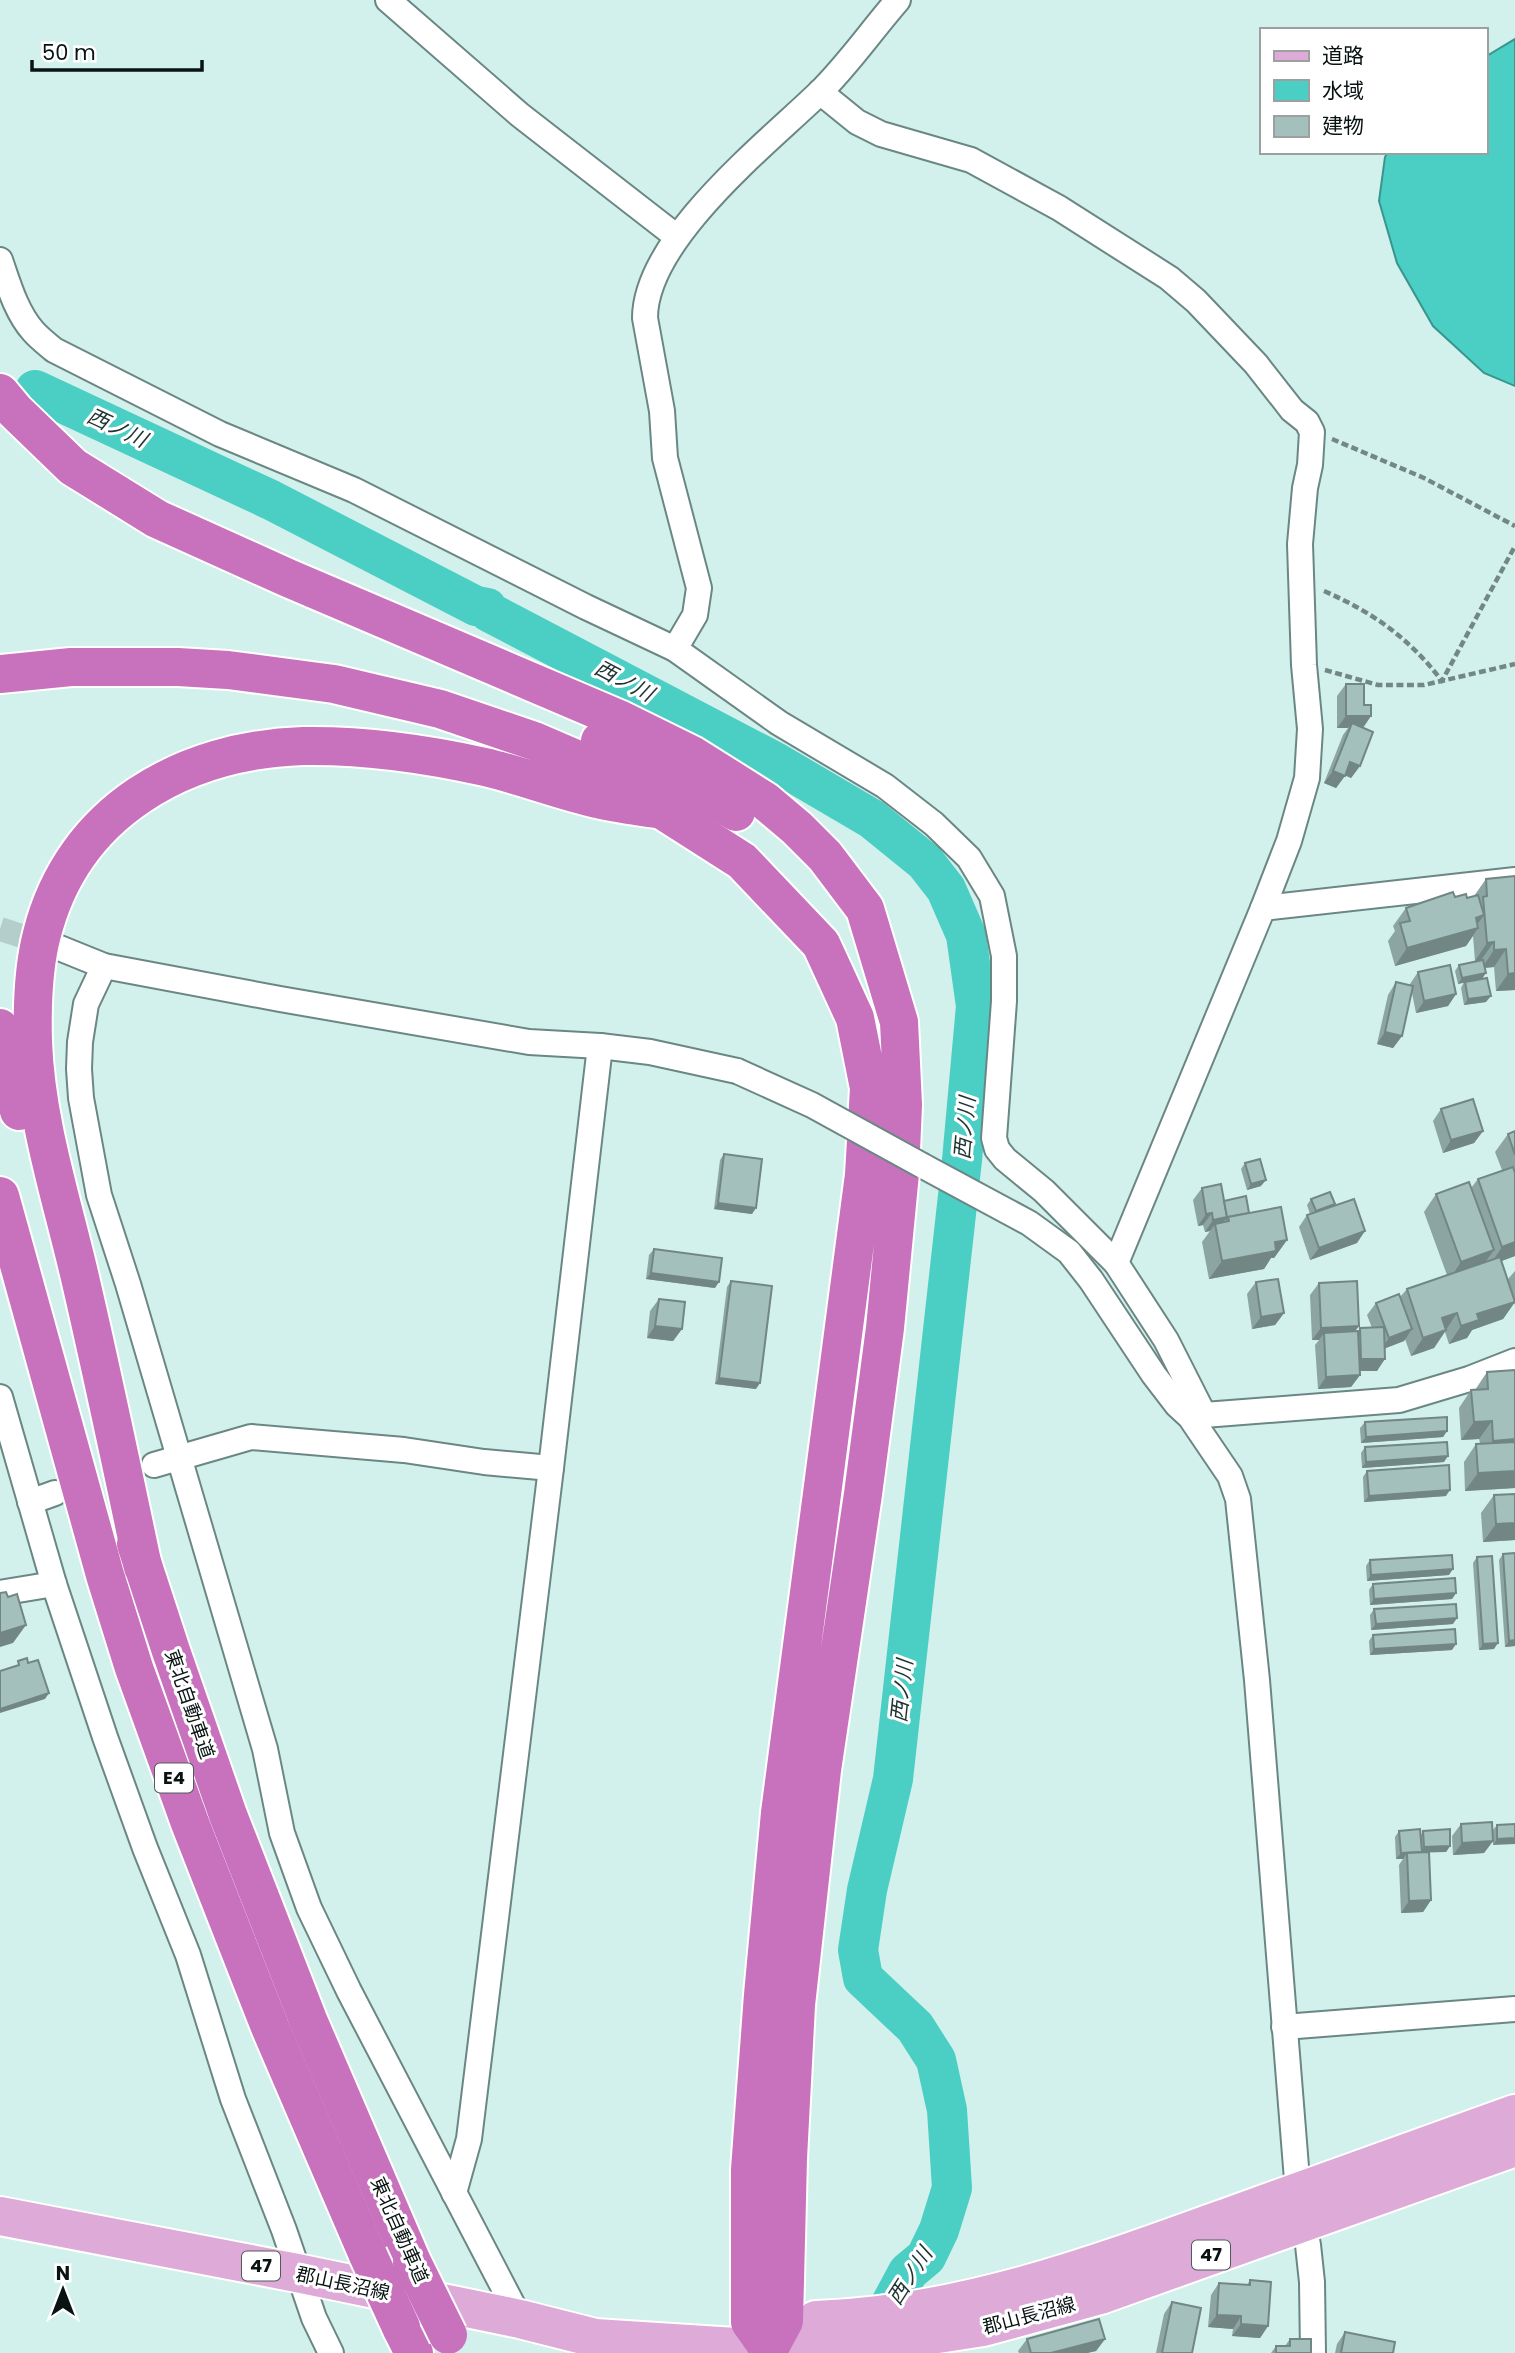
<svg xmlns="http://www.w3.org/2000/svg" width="1515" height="2353" font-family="Poppins,'Noto Sans JP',sans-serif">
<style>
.water{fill:#4bcec3;stroke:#37968e;stroke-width:2}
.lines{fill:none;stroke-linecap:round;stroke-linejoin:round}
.river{stroke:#4bcec3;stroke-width:40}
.street-tunnel{stroke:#b4cfcb;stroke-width:24;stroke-dasharray:24 12;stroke-linecap:butt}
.street-casing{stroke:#6b8784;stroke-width:28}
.primary-casing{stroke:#fff;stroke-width:42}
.highway-casing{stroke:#fff;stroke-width:42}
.path{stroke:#738885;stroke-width:4.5;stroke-dasharray:7 3.5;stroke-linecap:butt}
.street{stroke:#fff;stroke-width:24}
.primary{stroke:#deaad8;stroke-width:38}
.highway{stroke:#c872be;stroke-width:38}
.street-bridge-casing{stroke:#6b8784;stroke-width:28;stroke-linecap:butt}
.highway-bridge-casing{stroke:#fff;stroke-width:42;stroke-linecap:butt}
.street-bridge{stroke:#fff;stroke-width:24}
.highway-bridge{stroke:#c872be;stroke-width:38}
.wall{fill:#8ca5a2}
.shaded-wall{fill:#728684}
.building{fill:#a3c0bc;stroke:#728684;stroke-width:2}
.labels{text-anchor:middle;stroke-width:6;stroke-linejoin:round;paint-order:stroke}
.shield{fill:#fff;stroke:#525a59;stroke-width:2}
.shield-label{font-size:18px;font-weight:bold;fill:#081312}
.street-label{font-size:19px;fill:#081312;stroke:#fff}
.water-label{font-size:21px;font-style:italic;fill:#1e3432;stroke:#fff}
</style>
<rect width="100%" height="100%" fill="#d2f0ec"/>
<path class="water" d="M1515,39V386L1484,373L1433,326L1397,263L1379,201L1385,157L1388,152H1485V57Z"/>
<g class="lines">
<path class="river" d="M35,390L271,500L476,606L487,608L489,612L775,762L872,819L925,862L946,889L966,935L976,1006L962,1160L893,1779L867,1890L858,1950L863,1978L915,2027L936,2060L947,2110L952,2188L939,2230L926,2257L908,2272L871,2341"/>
<path class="street-tunnel" d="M0,929L53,946"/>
<g class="street-casing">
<g id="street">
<path d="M388,0L520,115L677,237"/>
<path d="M820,92L857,122L881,134L971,160L1059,208L1169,278L1196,301L1256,364L1292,410L1307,422L1312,432L1310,465L1305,488L1300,544L1304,665L1310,729L1307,778L1289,841L1263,908L1116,1263"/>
<path d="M0,260C8,283 16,312 33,331C39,338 47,344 54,350L220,434L354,490L586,607L675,649L779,723L885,786L934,824L969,858L992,896L1004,956V1001L994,1138L997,1149L1005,1159L1044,1191L1116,1263L1166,1340L1204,1415"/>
<path d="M675,649L695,615L699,588L665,458L662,411L645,318C645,240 765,145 818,94C847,66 871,31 898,0"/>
<path d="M1263,908L1515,880"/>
<path d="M57,947L104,966L280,999L529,1042L600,1046L650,1052L737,1071"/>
<path d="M104,966L86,1004L80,1042L79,1069L81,1098L99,1195L128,1284L265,1749L282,1833L309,1908L349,1991L520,2319"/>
<path d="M923,1166L1029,1223L1069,1252L1091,1280L1154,1375L1177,1405L1190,1417L1230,1476L1238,1499L1257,1680L1298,2192L1308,2245L1312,2282L1313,2353"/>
<path d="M0,1397L54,1584L105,1737L145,1848L188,1955L233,2099L284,2230L314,2318L331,2353"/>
<path d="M1191,1416L1399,1400L1469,1379L1515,1361"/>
<path d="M154,1465L251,1437L404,1450L484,1462L551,1468"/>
<path d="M30,1502L55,1493"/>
<path d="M0,1593L54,1584"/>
<path d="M1284,2027L1515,2009"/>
<path d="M454,2193L469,2139L551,1468L600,1046"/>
</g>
</g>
<g class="primary-casing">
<g id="primary">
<path d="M0,2216L297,2273L520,2319L595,2338L769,2349L873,2344L983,2327L1100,2295L1515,2147"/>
<path d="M816,2320C961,2315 1096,2265 1231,2216C1325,2182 1420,2148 1515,2114"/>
</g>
</g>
<g class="highway-casing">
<g id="highway">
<path d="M0,393L15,411L73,467L157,519L288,578L621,720L692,755L765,801L797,828L825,856L865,909L899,1022L903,1105L900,1173L885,1328L863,1494L822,1770L796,2005L788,2158L784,2321L769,2349L750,2322V2170L763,1995L780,1813L864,1175L869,1088L855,1018L821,944L742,861L662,810L627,781L534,741L440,709L334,684L228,670L178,667H71L0,674"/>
<path d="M600,741L662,770L736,812"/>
<path d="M0,1028L19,1111"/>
<path d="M0,1196L105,1575L134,1668L190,1823L270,2027L368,2255"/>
<path d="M136,1544L171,1651L228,1815L308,2020L412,2262"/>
<path d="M143,1567C123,1472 103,1377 81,1282C63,1203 36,1124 33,1042C32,1007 33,968 42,934C73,811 183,750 303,746C364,745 427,754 485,767C523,776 559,790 597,799C616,804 637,806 657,809"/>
<path d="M401,2327L414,2353"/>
</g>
</g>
<g class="path">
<path d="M1332,439L1424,478L1515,526"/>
<path d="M1324,591C1374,613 1409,638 1442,681L1515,546"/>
<path d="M1325,670L1378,685H1424L1515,664"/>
</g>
<use href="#street" class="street"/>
<use href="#primary" class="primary"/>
<use href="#highway" class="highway"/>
<g class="street-bridge-casing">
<path id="street-bridge" d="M737,1071L812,1105L923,1166"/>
</g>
<g class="highway-bridge-casing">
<g id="highway-bridge">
<path d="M368,2255L401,2327"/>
<path d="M412,2262L448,2335"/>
</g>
</g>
<use href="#street-bridge" class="street-bridge"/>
<use href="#highway-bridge" class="highway-bridge"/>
</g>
<g class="wall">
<path d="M1346,684L1363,728L1360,766L1351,778L1345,775L1336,788L1324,783L1343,735L1348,728H1337V696Z"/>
<path d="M1515,876V990L1496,991L1494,967L1485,968L1482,979L1486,1002L1464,1005L1461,988L1464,982L1458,984L1455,971L1459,965L1475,961L1473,936L1466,946L1395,966L1388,941L1395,931L1393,926L1406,908L1455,897L1467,898L1474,896L1486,879Z"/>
<path d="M1418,972L1456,994L1448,1006L1416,1013L1412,993L1402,1036L1393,1048L1377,1044L1388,995L1396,982L1410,985V984Z"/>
<path d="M1441,1109L1483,1131L1474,1143L1443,1153L1433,1121Z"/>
<path d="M1515,1131V1256L1502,1261L1508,1279L1515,1271V1305L1514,1303L1503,1319L1472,1330L1467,1338L1449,1344L1445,1332L1434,1348L1411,1356L1405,1339L1404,1341L1385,1348L1377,1371H1360V1375L1351,1387L1318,1389L1315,1345L1319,1340H1312L1310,1295L1319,1283L1355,1331L1358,1332L1360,1328H1372L1367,1315L1376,1303L1400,1297L1407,1289L1447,1275L1424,1212L1436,1194L1471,1188L1478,1179L1502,1170L1495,1152L1508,1134Z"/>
<path d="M724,1154L752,1214L714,1209L720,1160Z"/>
<path d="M1245,1163L1261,1186L1247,1190L1241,1169Z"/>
<path d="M1202,1188L1224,1201L1249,1213L1287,1240L1274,1258H1271L1264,1269L1209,1279L1202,1242L1210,1231L1205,1232L1203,1225L1198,1226L1193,1200Z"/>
<path d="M1311,1199L1335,1204L1334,1206L1357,1243L1310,1260L1299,1227L1307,1215L1310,1214L1307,1205Z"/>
<path d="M654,1249L715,1288L646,1279L649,1255Z"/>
<path d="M731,1281L756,1389L715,1384L727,1287Z"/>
<path d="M1256,1282L1284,1313L1275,1325L1252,1329L1247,1294Z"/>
<path d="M659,1299L682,1329L673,1341L647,1338L650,1311Z"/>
<path d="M1487,1372L1515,1488L1465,1491L1464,1462L1476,1444L1480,1443L1479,1439L1461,1440L1459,1408L1471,1390H1475Z"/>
<path d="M1365,1422L1447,1431L1443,1437L1361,1443L1360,1428Z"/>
<path d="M1365,1447L1444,1462L1362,1468L1361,1453Z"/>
<path d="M1367,1471L1446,1496L1364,1502L1363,1477Z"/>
<path d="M1515,1494V1540L1483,1542L1481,1513L1494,1495Z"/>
<path d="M1515,1553V1646L1505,1647L1499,1560L1503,1554Z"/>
<path d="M1477,1557L1494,1649L1479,1650L1473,1563Z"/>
<path d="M1370,1560L1449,1575L1367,1581L1366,1566Z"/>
<path d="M1373,1584L1456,1593L1452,1599L1370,1605L1369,1590Z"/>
<path d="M1374,1609L1453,1624L1371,1630L1370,1615Z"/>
<path d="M1373,1635L1452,1650L1370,1655L1369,1641Z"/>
<path d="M1461,1824L1493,1841L1484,1853L1453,1855L1452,1836Z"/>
<path d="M1515,1824L1493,1845L1492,1831L1497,1825Z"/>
<path d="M1399,1831L1421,1835L1423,1831L1450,1846L1446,1852H1429L1431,1900L1423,1912L1401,1913L1399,1865L1403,1859H1396L1395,1837Z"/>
<path d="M1250,2280L1268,2326L1260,2338L1232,2336L1233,2329L1208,2327L1211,2295L1219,2283L1247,2285Z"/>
<path d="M1172,2302L1192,2353H1156L1164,2314Z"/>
<path d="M1345,2332L1393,2353H1335L1337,2344Z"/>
<path d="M1027,2339H1105L1096,2351L1087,2353H1019L1018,2351Z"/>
<path d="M1290,2339L1311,2353H1271L1276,2346H1285Z"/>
</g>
<g class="shaded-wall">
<path d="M1346,716H1371L1363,728L1352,723L1348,728H1337Z"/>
<path d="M1350,762L1360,766L1351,778L1342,774Z"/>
<path d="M1333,771L1345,776L1336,788L1324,783Z"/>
<path d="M1484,915L1474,929L1478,928L1466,946L1395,966L1407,948L1476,918Z"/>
<path d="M1494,942L1481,960L1475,961L1487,943Z"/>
<path d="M1506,949L1494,967L1482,968L1494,950Z"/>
<path d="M1486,973L1482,979L1458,984L1462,978Z"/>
<path d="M1515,973V990L1496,991L1508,974Z"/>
<path d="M1456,994L1448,1006L1416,1013L1424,1001Z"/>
<path d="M1491,996L1486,1002L1464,1005L1468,999Z"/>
<path d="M1385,1032L1402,1036L1393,1048L1377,1044Z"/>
<path d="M1483,1131L1474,1143L1443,1153L1451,1140Z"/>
<path d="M1266,1180L1261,1186L1247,1190L1251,1184Z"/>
<path d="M718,1203L756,1208L752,1214L714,1209Z"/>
<path d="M1212,1213L1203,1225L1198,1226L1206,1214Z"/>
<path d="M1227,1217L1218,1229L1215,1224L1210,1231L1205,1232L1213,1220Z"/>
<path d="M1365,1231L1357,1243L1310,1260L1319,1248Z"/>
<path d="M1287,1240L1274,1258H1271L1264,1269L1209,1279L1222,1261L1275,1242Z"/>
<path d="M1515,1242V1256L1490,1265L1502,1247Z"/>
<path d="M1494,1250L1481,1268L1449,1280L1461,1262Z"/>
<path d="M651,1273L719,1282L715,1288L646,1279Z"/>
<path d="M1515,1302L1503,1319L1472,1330L1467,1338L1449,1344L1461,1326L1477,1314Z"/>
<path d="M1284,1313L1275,1325L1252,1329L1261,1317Z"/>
<path d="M1457,1313L1434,1348L1411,1356L1423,1338L1442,1318Z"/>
<path d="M655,1326L682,1329L673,1341L647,1338Z"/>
<path d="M1359,1326L1350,1338L1324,1333L1319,1340H1312L1321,1328Z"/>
<path d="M1412,1329L1404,1341L1381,1350L1389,1338Z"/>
<path d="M1361,1359H1385L1377,1371H1353Z"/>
<path d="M1360,1375L1351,1387L1318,1389L1326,1377Z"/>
<path d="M719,1378L760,1383L756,1389L715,1384Z"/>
<path d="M1492,1421L1479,1439L1461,1440L1474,1422Z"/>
<path d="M1447,1431L1443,1437L1361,1443L1366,1437Z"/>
<path d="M1515,1439V1456L1481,1459L1493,1441Z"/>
<path d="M1448,1456L1444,1462L1362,1468L1366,1462Z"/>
<path d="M1515,1471V1488L1465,1491L1478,1473Z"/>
<path d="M1450,1490L1446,1496L1364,1502L1369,1496Z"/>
<path d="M1515,1523V1540L1483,1542L1496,1524Z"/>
<path d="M1453,1569L1449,1575L1367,1581L1371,1575Z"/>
<path d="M1456,1593L1452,1599L1370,1605L1374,1599Z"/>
<path d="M1457,1618L1453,1624L1371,1630L1376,1624Z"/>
<path d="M26,1625L13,1643L0,1647V1633Z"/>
<path d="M1515,1640V1646L1505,1647L1509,1641Z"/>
<path d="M1498,1643L1494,1649L1479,1650L1483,1644Z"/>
<path d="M1456,1644L1452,1650L1370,1655L1374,1649Z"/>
<path d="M49,1693L45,1699L0,1713V1709Z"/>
<path d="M1515,1838V1844L1493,1845L1497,1839Z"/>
<path d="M1493,1841L1484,1853L1453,1855L1462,1843Z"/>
<path d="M1450,1846L1446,1852L1407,1853L1403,1859H1396L1401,1853L1421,1852L1424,1847Z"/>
<path d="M1431,1900L1423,1912L1401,1913L1409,1901Z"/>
<path d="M1217,2315L1241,2316L1233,2329L1208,2327Z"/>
<path d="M1241,2324L1268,2326L1260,2338L1232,2336Z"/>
<path d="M1105,2339L1096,2351L1087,2353H1051Z"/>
</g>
<g class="building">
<path d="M1346,684H1364V705H1371V716H1346Z"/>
<path d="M1352,723L1373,732L1360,766L1350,762L1345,776L1333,771Z"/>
<path d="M1515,876V973L1508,974L1506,949L1494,950V942L1487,943L1483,897L1487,896L1486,879Z"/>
<path d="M1453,892L1455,897L1466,894L1467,898L1478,895L1484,915L1476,918L1478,928L1407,948L1400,923L1410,921L1406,908Z"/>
<path d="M1483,960L1486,973L1462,978L1459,965Z"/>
<path d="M1450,965L1456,994L1424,1001L1418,972Z"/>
<path d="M1487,978L1491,996L1468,999L1465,982Z"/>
<path d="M1396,982L1413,986L1402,1036L1385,1032Z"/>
<path d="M1473,1099L1483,1131L1451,1140L1441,1109Z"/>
<path d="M1515,1131V1155L1508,1134Z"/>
<path d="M724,1154L762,1159L756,1208L718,1203Z"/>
<path d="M1260,1159L1266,1180L1251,1184L1245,1163Z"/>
<path d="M1513,1167L1515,1173V1242L1502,1247L1478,1179Z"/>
<path d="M1469,1182L1494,1250L1461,1262L1436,1194Z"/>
<path d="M1221,1184L1227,1217L1213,1220L1212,1213L1206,1214L1202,1188Z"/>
<path d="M1330,1192L1335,1204L1316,1211L1311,1199Z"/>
<path d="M1246,1196L1249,1213L1228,1217L1226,1220L1227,1217L1224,1201Z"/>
<path d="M1354,1199L1365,1231L1319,1248L1307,1215Z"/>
<path d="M1281,1207L1287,1240L1275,1242L1276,1251L1222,1261L1215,1224L1229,1221L1228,1217Z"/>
<path d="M654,1249L722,1258L719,1282L651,1273Z"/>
<path d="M1500,1257L1515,1302L1477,1314L1479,1320L1461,1326L1457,1313L1442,1318L1446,1330L1423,1338L1407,1289Z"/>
<path d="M1278,1279L1284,1313L1261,1317L1256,1282Z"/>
<path d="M731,1281L772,1286L760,1383L719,1378Z"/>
<path d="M1357,1281L1359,1326L1321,1328L1319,1283Z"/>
<path d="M1399,1294L1412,1329L1389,1338L1376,1303Z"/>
<path d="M659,1299L685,1302L682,1329L655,1326Z"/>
<path d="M1384,1327L1385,1359H1361L1360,1328Z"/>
<path d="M1358,1331L1360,1375L1326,1377L1324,1333Z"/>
<path d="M1515,1370V1439L1493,1441L1492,1421L1474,1422L1471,1390L1488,1389L1487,1372Z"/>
<path d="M1447,1417V1431L1366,1437L1365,1422Z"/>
<path d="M1447,1442L1448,1456L1366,1462L1365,1447Z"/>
<path d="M1515,1442V1471L1478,1473L1476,1444Z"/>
<path d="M1449,1465L1450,1490L1369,1496L1367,1471Z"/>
<path d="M1515,1494V1523L1496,1524L1494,1495Z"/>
<path d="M1515,1553V1640L1509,1641L1503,1554Z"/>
<path d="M1452,1555L1453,1569L1371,1575L1370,1560Z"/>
<path d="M1492,1556L1498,1643L1483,1644L1477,1557Z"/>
<path d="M1455,1578L1456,1593L1374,1599L1373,1584Z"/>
<path d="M6,1592L8,1597L17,1594L26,1625L0,1633V1593Z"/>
<path d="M1456,1604L1457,1618L1376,1624L1374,1609Z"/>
<path d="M1455,1629L1456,1644L1374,1649L1373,1635Z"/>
<path d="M27,1658L28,1663L38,1660L49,1693L0,1709V1671L19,1665L18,1661Z"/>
<path d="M1492,1822L1493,1841L1462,1843L1461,1824Z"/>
<path d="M1515,1824V1838L1497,1839V1825Z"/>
<path d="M1420,1829L1422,1852L1401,1853L1399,1831Z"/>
<path d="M1450,1829V1846L1424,1847L1423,1831Z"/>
<path d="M1429,1852L1431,1900L1409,1901L1407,1853Z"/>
<path d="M1250,2280L1271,2282L1268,2326L1241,2324V2316L1217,2315L1219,2283L1250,2285Z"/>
<path d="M1172,2302L1201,2308L1192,2353H1162Z"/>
<path d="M1099,2319L1105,2339L1051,2353H1031L1027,2339Z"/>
<path d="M1345,2332L1395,2342L1393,2353H1341Z"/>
<path d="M1290,2339H1311V2353H1276V2346H1290Z"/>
</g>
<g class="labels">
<g class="shield">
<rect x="155" y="1763.5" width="38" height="29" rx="5"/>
<rect x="1192" y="2240.5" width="38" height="29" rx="5"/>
<rect x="242" y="2251.5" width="38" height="29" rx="5"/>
</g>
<g class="shield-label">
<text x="174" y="1784">E4</text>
<text x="1211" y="2261">47</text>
<text x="261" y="2272">47</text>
</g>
<g class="street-label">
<text transform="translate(190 1704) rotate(71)" y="7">東北自動車道</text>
<text transform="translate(400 2230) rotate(66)" y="7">東北自動車道</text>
<text transform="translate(343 2283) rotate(12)" y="7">郡山長沼線</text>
<text transform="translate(1029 2315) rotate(-15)" y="7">郡山長沼線</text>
</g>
<g class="water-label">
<text transform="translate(117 428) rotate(25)" y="7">西ノ川</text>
<text transform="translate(624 681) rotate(28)" y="7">西ノ川</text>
<text transform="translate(965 1128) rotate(-85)" y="7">西ノ川</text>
<text transform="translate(902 1691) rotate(-84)" y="7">西ノ川</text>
<text transform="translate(910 2276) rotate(-57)" y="7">西ノ川</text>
</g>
</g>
<rect x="1260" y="28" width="228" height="126" fill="#ffffff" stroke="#9ca1a0" stroke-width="2"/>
<rect x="1274" y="51" width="35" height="10" fill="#deaad8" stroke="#9ca1a0" stroke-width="2"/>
<text x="1322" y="63" font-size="21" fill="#081312">道路</text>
<rect x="1274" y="80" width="35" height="21" fill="#4bcec3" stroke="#9ca1a0" stroke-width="2"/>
<text x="1322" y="98" font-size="21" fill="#081312">水域</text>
<rect x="1274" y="116" width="35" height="21" fill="#a3c0bc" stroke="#9ca1a0" stroke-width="2"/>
<text x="1322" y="133" font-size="21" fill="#081312">建物</text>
<g transform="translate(63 2290)" stroke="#ffffff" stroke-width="5" paint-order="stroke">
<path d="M0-5L12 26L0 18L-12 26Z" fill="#081312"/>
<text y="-10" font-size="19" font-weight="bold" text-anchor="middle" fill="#081312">N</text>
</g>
<path d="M32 60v10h170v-10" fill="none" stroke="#081312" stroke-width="3.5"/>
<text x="42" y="60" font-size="21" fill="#081312" stroke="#ffffff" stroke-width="5" paint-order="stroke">50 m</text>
</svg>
